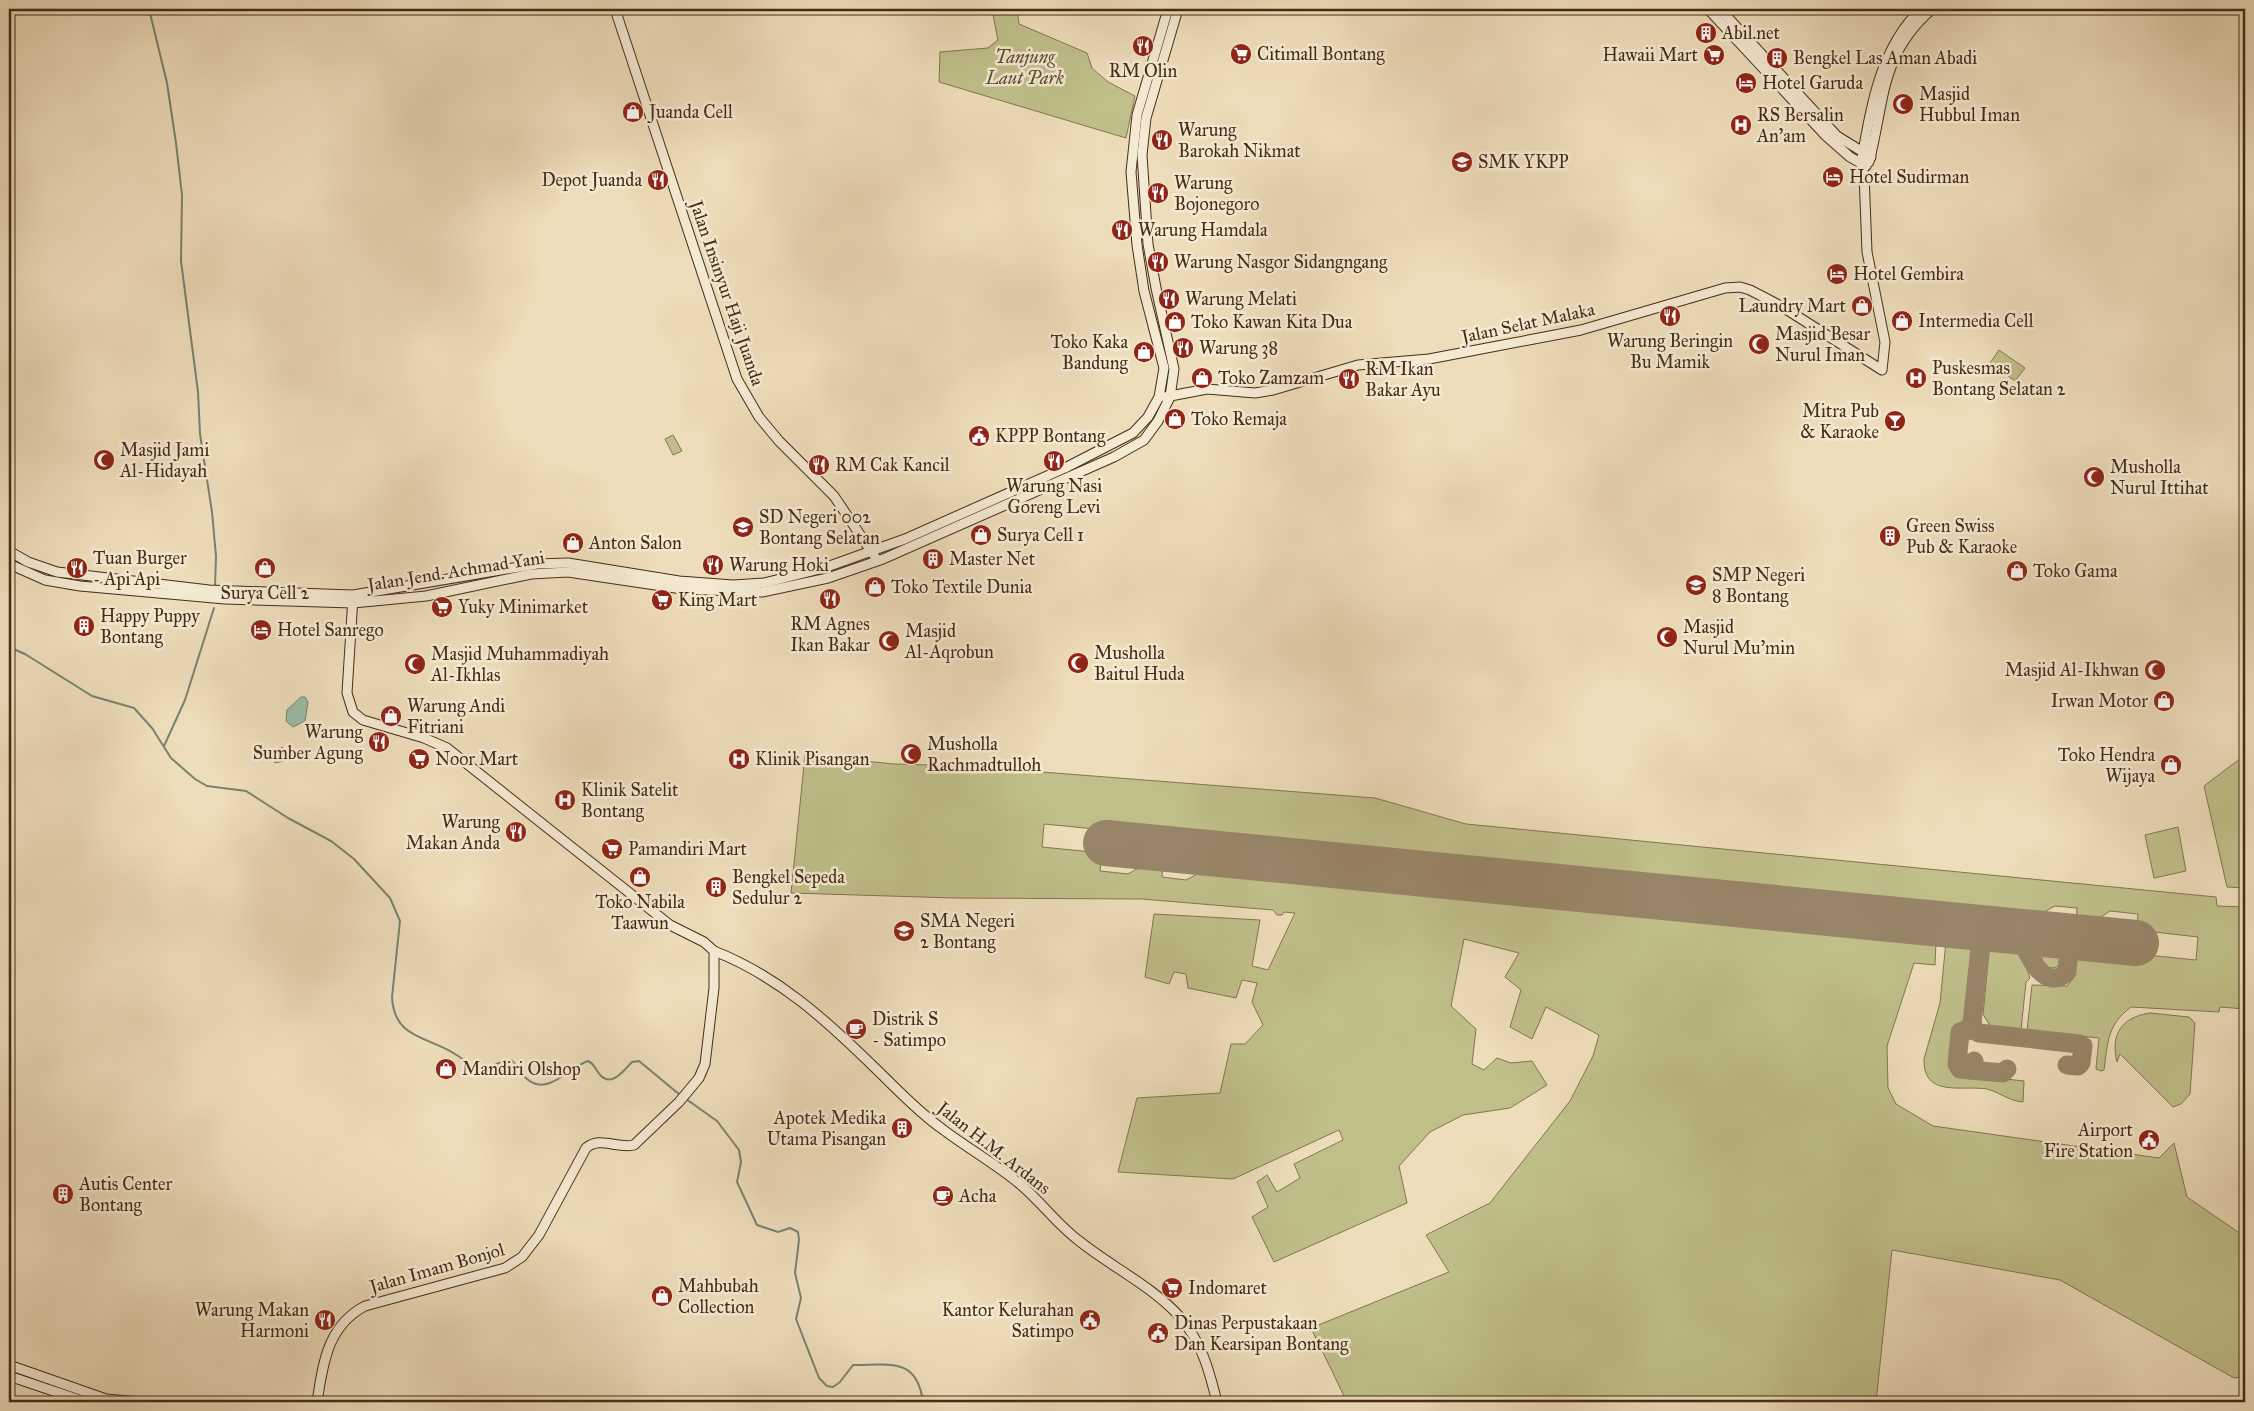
<svg xmlns="http://www.w3.org/2000/svg" width="2254" height="1411" font-family="'IM FELL Great Primer',serif">
<style>
.green{fill:#c0bf8a;stroke:#817650}
.water{fill:#9bbdaa;stroke:#77836f}
.lines{fill:none;stroke-linecap:round;stroke-linejoin:round}
.stream{stroke:#77836f;stroke-width:2}
.taxiway{stroke:#988568;stroke-width:19}
.runway{stroke:#988568;stroke-width:46}
.secondary-casing{stroke:#422d16;stroke-width:11}
.secondary{stroke:#f4e9d2;stroke-width:9}
.labels{text-anchor:middle;stroke-width:5;stroke-linejoin:round;paint-order:stroke}
.poi-label{font-size:18px;fill:#422d16;stroke:#f4e9d2;text-anchor:start}
.park-label{font-size:18px;font-style:italic;fill:#5b4a2d;stroke:#f4e9d2}
.street-label{font-size:18px;fill:#422d16;stroke:#f4e9d2}
</style>
<rect width="100%" height="100%" fill="#eeddba"/>
<filter id="stains"><feTurbulence type="fractalNoise" baseFrequency=".004" numOctaves="4"/><feColorMatrix values="0 0 0 0 .2 0 0 0 0 .09 0 0 0 0 .02 0 0 0 .5 -.17"/></filter>
<radialGradient id="worn" r=".72"><stop offset=".6" stop-color="#630" stop-opacity="0"/><stop offset="1" stop-color="#630" stop-opacity=".3"/></radialGradient>
<g class="green">
<path d="M994,9H1017L1019,24L1087,53L1092,68L1108,82L1135,96L1126,138L939,82L940,52L988,48L998,40L992,10Z"/>
<path d="M1999,350L2025,368L2015,381L1990,363Z"/>
<path d="M673,435L682,451L673,455L665,439Z"/>
<path d="M805,755L894,764L965,766L1375,798L1466,824L2216,897L2217,906L2245,907V1009L2220,1007L2219,1012L2131,1007C2107,1025 2108,1042 2104,1070L2101,1071L2096,1069L2099,1038L2027,1031L2032,985L2067,986L2074,977L2078,948L2196,960L2198,937L2137,930L2138,914L2110,911L2086,927L2076,925L2077,908L2055,906L2029,920L1044,824L1042,847L1102,853L1100,871L1128,874L1154,859H1163L1162,877L1186,880L1214,865L1930,934L1936,942L1935,965L1914,963L1887,1046L1888,1088L1896,1104L1933,1126L2159,1158L2174,1143L2187,1197L2238,1232L2245,1231V1377L2234,1378L2060,1280L1892,1250L1876,1402H1347L1311,1328L1449,1272L1426,1235L1490,1203L1570,1101L1593,1056L1599,1035L1546,1007L1532,1039L1510,1027L1521,990L1505,977L1519,953L1464,939L1451,1006L1476,1029L1472,1064L1484,1070L1497,1058L1511,1063L1532,1061L1547,1085L1510,1108L1463,1115L1430,1132L1399,1166L1407,1203L1274,1262L1252,1217L1268,1207L1257,1182L1267,1175L1277,1192L1300,1178L1294,1164L1343,1140L1339,1130L1233,1179L1118,1172L1137,1098L1220,1093L1231,1044H1245L1263,1025L1252,1002L1257,983L1242,980L1236,998L1188,988L1186,974L1174,972L1169,984L1145,977L1154,914L1260,920L1252,966L1268,970L1295,913L1284,912L1282,915H1277L1273,910L1142,899L954,898L791,893Z"/>
<path d="M2245,755V888L2227,887L2204,786Z"/>
<path d="M2178,827L2186,871L2154,878L2145,835Z"/>
<path d="M1952,936L1966,938L1971,941L1975,952L1969,1011L1963,1021L1957,1024L1952,1073L2024,1081L2023,1102C2009,1101 1999,1092 1987,1089C1961,1085 1923,1098 1924,1059L1940,1003L1946,941Z"/>
<path d="M2002,941L2013,942L2023,958L2030,978L2026,982L2021,1030L1991,1027L1983,1014L1989,953L1992,947Z"/>
<circle cx="2052" cy="958" r="10"/>
<path d="M2150,1013L2189,1017L2195,1023L2190,1094L2181,1104L2173,1107L2120,1054L2117,1062C2110,1034 2122,1017 2150,1013Z"/>
</g>
<g class="water">
<path d="M301,697H305L308,702L305,721L293,727L286,721L287,710Z"/>
<path d="M283,747L284,761L275,763L271,757V751Z"/>
</g>
<g class="lines">
<g class="stream">
<path d="M149,9L167,83L176,143L182,195L181,261L198,392L200,434L212,512L216,556L215,586"/>
<path d="M9,647L25,654L92,696L134,708L152,728L171,758L195,779L207,786L246,791L288,818L331,841L354,859L390,898L400,921L392,997C394,1039 427,1036 455,1054C464,1059 471,1068 482,1068C492,1068 501,1060 511,1060C518,1065 520,1073 527,1079C548,1097 569,1067 588,1061C595,1064 596,1071 601,1076C613,1087 625,1069 632,1062L639,1061L680,1095"/>
<path d="M164,746L185,700L214,608"/>
<path d="M686,1099L717,1121L739,1150L741,1162L737,1182L757,1225L778,1232L790,1228L798,1232L799,1240L795,1273L801,1298L796,1319L819,1378L827,1386L833,1387L840,1382L853,1365C890,1365 917,1357 923,1402"/>
</g>
<g class="taxiway">
<path d="M1970,926L1981,939L1986,933L1997,929"/>
<path d="M2017,931C2025,947 2042,995 2067,972L2070,936"/>
<path d="M1981,939L1972,1023L1974,1030L1979,1033L2079,1044L2083,1046L2081,1063L2078,1066L2067,1065"/>
<path d="M1972,1023L1967,1031L1960,1032L1957,1064L1960,1069L1970,1070L1974,1061"/>
<path d="M1970,1070L2003,1073L2007,1069"/>
</g>
<path class="runway" d="M1106,843L2136,943"/>
<g class="secondary-casing">
<g id="secondary">
<path d="M615,9L737,379L759,417L779,441L834,496L875,557"/>
<path d="M1708,9L1825,135L1850,157L1866,166"/>
<path d="M1720,9L1837,136L1871,157"/>
<path d="M1869,162C1885,100 1880,54 1932,9"/>
<path d="M1165,397L1207,389L1255,393L1273,390L1358,365L1429,359L1581,330L1725,288L1740,287L1750,290L1781,306L1882,370L1885,342L1867,252L1864,174L1861,164C1870,109 1880,48 1921,9"/>
<path d="M9,551L28,562L57,572L209,590L353,595L537,564L568,563L679,581L733,585L764,583L824,568L905,539L1065,468L1133,433L1148,417L1159,397L1164,368L1144,291L1137,245L1131,172L1137,115L1168,9"/>
<path d="M9,564L45,580L80,586L225,599L353,603L426,596L531,574L568,572L682,589L762,592L828,578L883,559L1114,457L1144,440L1158,421L1170,397L1174,369L1156,288L1148,244L1142,155L1146,118L1178,9"/>
<path d="M714,951C778,976 826,1020 874,1067C896,1088 917,1111 941,1128C967,1148 996,1164 1021,1185C1041,1202 1057,1224 1078,1240C1110,1266 1152,1286 1180,1317C1202,1343 1209,1370 1217,1402"/>
<path d="M9,1365L106,1399L139,1402"/>
<path d="M9,1376L86,1402"/>
<path d="M317,1402C323,1364 327,1326 365,1306L505,1268L522,1257L539,1235L586,1148C600,1136 617,1149 634,1145L679,1102L699,1078L705,1064L714,988V951L704,942L670,925L447,748L424,738L363,720L353,712L347,693L353,597"/>
</g>
</g>
<use href="#secondary" class="secondary"/>
</g>
<defs>
<g id="building-disc" transform="scale(1.125)"><circle r="9.5" fill="#8f2418" stroke="#f4e9d2"/><path d="M-4-6H4V6H1V3H-1V6H-4ZM-2.5-4.3h1.7v1.8h-1.7ZM.8-4.3h1.7v1.8H.8ZM-2.5-1h1.7V.8h-1.7ZM.8-1h1.7V.8H.8Z" fill="#fff"/></g>
<g id="restaurant-disc" transform="scale(1.125)"><circle r="9.5" fill="#8f2418" stroke="#f4e9d2"/><path d="M-5-6h1v4h1v-4h1v4h1v-4h1v5L-1.5 .5V6h-2V.5L-5-1ZM5-6V6H3V1.5H1.5Q1.5-4 5-6Z" fill="#fff"/></g>
<g id="supermarket-disc" transform="scale(1.125)"><circle r="9.5" fill="#8f2418" stroke="#f4e9d2"/><path d="M-6-5.5h2.5l.6 2H6L4.5 2H-2.5L-4.4-4H-6ZM-1.5 3.2a1.3 1.3 0 1 0 .1 0ZM3 3.2a1.3 1.3 0 1 0 .1 0Z" fill="#fff"/></g>
<g id="hotel-disc" transform="scale(1.125)"><circle r="9.5" fill="#8f2418" stroke="#f4e9d2"/><path d="M-6-4.5h1.5V1H6V5H4.5V3h-9V5H-6ZM-4 0a1.8 1.8 0 1 1 3.6 0ZM.5 0V-2.5h3Q6-2.5 6 0Z" fill="#fff"/></g>
<g id="mosque-disc" transform="scale(1.125)"><circle r="9.5" fill="#8f2418" stroke="#f4e9d2"/><path d="M3.5-4.9A6 6 0 1 0 3.5 4.9A5 5 0 1 1 3.5-4.9Z" fill="#fff"/></g>
<g id="shop-disc" transform="scale(1.125)"><circle r="9.5" fill="#8f2418" stroke="#f4e9d2"/><path d="M-5-2.5h2.3a2.7 3.5 0 0 1 5.4 0H5L5.5 6h-11ZM-1.5-2.5h3a1.5 2.3 0 0 0-3 0Z" fill="#fff"/></g>
<g id="hospital-disc" transform="scale(1.125)"><circle r="9.5" fill="#8f2418" stroke="#f4e9d2"/><path d="M-5-5h3v3.5h4V-5h3V5h-3V1.5h-4V5h-3Z" fill="#fff"/></g>
<g id="school-disc" transform="scale(1.125)"><circle r="9.5" fill="#8f2418" stroke="#f4e9d2"/><path d="M0-5L7-2L0 1L-7-2ZM-4 1L0 2.5L4 1V4Q0 6-4 4Z" fill="#fff"/></g>
<g id="bar-disc" transform="scale(1.125)"><circle r="9.5" fill="#8f2418" stroke="#f4e9d2"/><path d="M-6-5H6L.8 .8V4.5H3.5V6h-7V4.5H-.8V.8Z" fill="#fff"/></g>
<g id="civic-disc" transform="scale(1.125)"><circle r="9.5" fill="#8f2418" stroke="#f4e9d2"/><path d="M-.6-6.5H3V-4.5H.6V-3L4-1V1h2V6H-6V1h2V-1L-.6-3ZM-1.2 2.5V6h2.4V2.5Z" fill="#fff"/></g>
<g id="cafe-disc" transform="scale(1.125)"><circle r="9.5" fill="#8f2418" stroke="#f4e9d2"/><path d="M-5.5-4.5H6V0H3Q3 3.5 0 3.5H-2.5Q-5.5 3.5-5.5 0ZM3-3.2v2h1.7v-2ZM-6 4.5H4V6H-6Z" fill="#fff"/></g>
</defs>
<g fill-rule="evenodd">
<use href="#building-disc" x="1706" y="33"/>
<use href="#restaurant-disc" x="1143" y="46"/>
<use href="#supermarket-disc" x="1241" y="54"/>
<use href="#supermarket-disc" x="1714" y="55"/>
<use href="#building-disc" x="1777" y="58"/>
<use href="#hotel-disc" x="1746" y="83"/>
<use href="#mosque-disc" x="1903" y="104"/>
<use href="#shop-disc" x="633" y="112"/>
<use href="#hospital-disc" x="1741" y="125"/>
<use href="#restaurant-disc" x="1162" y="140"/>
<use href="#school-disc" x="1462" y="162"/>
<use href="#hotel-disc" x="1833" y="177"/>
<use href="#restaurant-disc" x="658" y="180"/>
<use href="#restaurant-disc" x="1158" y="193"/>
<use href="#restaurant-disc" x="1122" y="230"/>
<use href="#restaurant-disc" x="1158" y="262"/>
<use href="#hotel-disc" x="1837" y="274"/>
<use href="#restaurant-disc" x="1169" y="299"/>
<use href="#shop-disc" x="1862" y="306"/>
<use href="#restaurant-disc" x="1670" y="316"/>
<use href="#shop-disc" x="1902" y="321"/>
<use href="#shop-disc" x="1175" y="322"/>
<use href="#mosque-disc" x="1759" y="344"/>
<use href="#restaurant-disc" x="1183" y="348"/>
<use href="#shop-disc" x="1144" y="352"/>
<use href="#shop-disc" x="1202" y="378"/>
<use href="#hospital-disc" x="1916" y="378"/>
<use href="#restaurant-disc" x="1349" y="379"/>
<use href="#shop-disc" x="1175" y="419"/>
<use href="#bar-disc" x="1895" y="421"/>
<use href="#civic-disc" x="979" y="436"/>
<use href="#mosque-disc" x="104" y="460"/>
<use href="#restaurant-disc" x="1054" y="461"/>
<use href="#restaurant-disc" x="819" y="465"/>
<use href="#mosque-disc" x="2094" y="477"/>
<use href="#school-disc" x="743" y="527"/>
<use href="#shop-disc" x="981" y="535"/>
<use href="#building-disc" x="1890" y="536"/>
<use href="#shop-disc" x="573" y="543"/>
<use href="#building-disc" x="933" y="559"/>
<use href="#restaurant-disc" x="713" y="565"/>
<use href="#restaurant-disc" x="77" y="568"/>
<use href="#shop-disc" x="265" y="568"/>
<use href="#shop-disc" x="2017" y="571"/>
<use href="#school-disc" x="1696" y="585"/>
<use href="#shop-disc" x="875" y="587"/>
<use href="#restaurant-disc" x="830" y="599"/>
<use href="#supermarket-disc" x="662" y="600"/>
<use href="#supermarket-disc" x="442" y="607"/>
<use href="#building-disc" x="84" y="626"/>
<use href="#hotel-disc" x="261" y="630"/>
<use href="#mosque-disc" x="1667" y="637"/>
<use href="#mosque-disc" x="889" y="641"/>
<use href="#mosque-disc" x="1078" y="663"/>
<use href="#mosque-disc" x="415" y="664"/>
<use href="#mosque-disc" x="2155" y="670"/>
<use href="#shop-disc" x="2164" y="701"/>
<use href="#shop-disc" x="391" y="716"/>
<use href="#restaurant-disc" x="379" y="742"/>
<use href="#mosque-disc" x="911" y="754"/>
<use href="#supermarket-disc" x="419" y="759"/>
<use href="#hospital-disc" x="739" y="759"/>
<use href="#shop-disc" x="2171" y="765"/>
<use href="#hospital-disc" x="565" y="800"/>
<use href="#restaurant-disc" x="516" y="832"/>
<use href="#supermarket-disc" x="612" y="849"/>
<use href="#shop-disc" x="640" y="877"/>
<use href="#building-disc" x="716" y="887"/>
<use href="#school-disc" x="904" y="931"/>
<use href="#cafe-disc" x="856" y="1029"/>
<use href="#shop-disc" x="446" y="1069"/>
<use href="#building-disc" x="902" y="1128"/>
<use href="#civic-disc" x="2149" y="1140"/>
<use href="#building-disc" x="63" y="1194"/>
<use href="#cafe-disc" x="943" y="1196"/>
<use href="#supermarket-disc" x="1172" y="1288"/>
<use href="#shop-disc" x="662" y="1296"/>
<use href="#restaurant-disc" x="325" y="1320"/>
<use href="#civic-disc" x="1090" y="1320"/>
<use href="#civic-disc" x="1158" y="1333"/>
</g>
<g class="labels">
<g class="poi-label">
<text x="1722" y="39">Abil.net</text>
<text x="1257" y="60">Citimall Bontang</text>
<text x="1698" y="61" text-anchor="end">Hawaii Mart</text>
<text x="1793" y="64">Bengkel Las Aman Abadi</text>
<text x="1143" y="77" text-anchor="middle">RM Olin</text>
<text x="1762" y="89">Hotel Garuda</text>
<text x="1919" y="100">Masjid<tspan x="1919" dy="21">Hubbul Iman</tspan></text>
<text x="649" y="118">Juanda Cell</text>
<text x="1757" y="121">RS Bersalin<tspan x="1757" dy="21">An'am</tspan></text>
<text x="1178" y="136">Warung<tspan x="1178" dy="21">Barokah Nikmat</tspan></text>
<text x="1478" y="168">SMK YKPP</text>
<text x="1849" y="183">Hotel Sudirman</text>
<text x="642" y="186" text-anchor="end">Depot Juanda</text>
<text x="1174" y="189">Warung<tspan x="1174" dy="21">Bojonegoro</tspan></text>
<text x="1138" y="236">Warung Hamdala</text>
<text x="1174" y="268">Warung Nasgor Sidangngang</text>
<text x="1853" y="280">Hotel Gembira</text>
<text x="1185" y="305">Warung Melati</text>
<text x="1846" y="312" text-anchor="end">Laundry Mart</text>
<text x="1918" y="327">Intermedia Cell</text>
<text x="1191" y="328">Toko Kawan Kita Dua</text>
<text x="1775" y="340">Masjid Besar<tspan x="1775" dy="21">Nurul Iman</tspan></text>
<text x="1670" y="347" text-anchor="middle">Warung Beringin<tspan x="1670" dy="21">Bu Mamik</tspan></text>
<text x="1128" y="348" text-anchor="end">Toko Kaka<tspan x="1128" dy="21">Bandung</tspan></text>
<text x="1199" y="354">Warung 38</text>
<text x="1932" y="374">Puskesmas<tspan x="1932" dy="21">Bontang Selatan 2</tspan></text>
<text x="1365" y="375">RM Ikan<tspan x="1365" dy="21">Bakar Ayu</tspan></text>
<text x="1218" y="384">Toko Zamzam</text>
<text x="1879" y="417" text-anchor="end">Mitra Pub<tspan x="1879" dy="21">&amp; Karaoke</tspan></text>
<text x="1191" y="425">Toko Remaja</text>
<text x="995" y="442">KPPP Bontang</text>
<text x="120" y="456">Masjid Jami<tspan x="120" dy="21">Al-Hidayah</tspan></text>
<text x="835" y="471">RM Cak Kancil</text>
<text x="2110" y="473">Musholla<tspan x="2110" dy="21">Nurul Ittihat</tspan></text>
<text x="1054" y="492" text-anchor="middle">Warung Nasi<tspan x="1054" dy="21">Goreng Levi</tspan></text>
<text x="759" y="523">SD Negeri 002<tspan x="759" dy="21">Bontang Selatan</tspan></text>
<text x="1906" y="532">Green Swiss<tspan x="1906" dy="21">Pub &amp; Karaoke</tspan></text>
<text x="997" y="541">Surya Cell 1</text>
<text x="589" y="549">Anton Salon</text>
<text x="93" y="564">Tuan Burger<tspan x="93" dy="21">- Api Api</tspan></text>
<text x="949" y="565">Master Net</text>
<text x="729" y="571">Warung Hoki</text>
<text x="2033" y="577">Toko Gama</text>
<text x="1712" y="581">SMP Negeri<tspan x="1712" dy="21">8 Bontang</tspan></text>
<text x="891" y="593">Toko Textile Dunia</text>
<text x="265" y="599" text-anchor="middle">Surya Cell 2</text>
<text x="678" y="606">King Mart</text>
<text x="458" y="613">Yuky Minimarket</text>
<text x="100" y="622">Happy Puppy<tspan x="100" dy="21">Bontang</tspan></text>
<text x="830" y="630" text-anchor="middle">RM Agnes<tspan x="830" dy="21">Ikan Bakar</tspan></text>
<text x="1683" y="633">Masjid<tspan x="1683" dy="21">Nurul Mu'min</tspan></text>
<text x="277" y="636">Hotel Sanrego</text>
<text x="905" y="637">Masjid<tspan x="905" dy="21">Al-Aqrobun</tspan></text>
<text x="1094" y="659">Musholla<tspan x="1094" dy="21">Baitul Huda</tspan></text>
<text x="431" y="660">Masjid Muhammadiyah<tspan x="431" dy="21">Al-Ikhlas</tspan></text>
<text x="2139" y="676" text-anchor="end">Masjid Al-Ikhwan</text>
<text x="2148" y="707" text-anchor="end">Irwan Motor</text>
<text x="407" y="712">Warung Andi<tspan x="407" dy="21">Fitriani</tspan></text>
<text x="363" y="738" text-anchor="end">Warung<tspan x="363" dy="21">Sumber Agung</tspan></text>
<text x="927" y="750">Musholla<tspan x="927" dy="21">Rachmadtulloh</tspan></text>
<text x="2155" y="761" text-anchor="end">Toko Hendra<tspan x="2155" dy="21">Wijaya</tspan></text>
<text x="435" y="765">Noor Mart</text>
<text x="755" y="765">Klinik Pisangan</text>
<text x="581" y="796">Klinik Satelit<tspan x="581" dy="21">Bontang</tspan></text>
<text x="500" y="828" text-anchor="end">Warung<tspan x="500" dy="21">Makan Anda</tspan></text>
<text x="628" y="855">Pamandiri Mart</text>
<text x="732" y="883">Bengkel Sepeda<tspan x="732" dy="21">Sedulur 2</tspan></text>
<text x="640" y="908" text-anchor="middle">Toko Nabila<tspan x="640" dy="21">Taawun</tspan></text>
<text x="920" y="927">SMA Negeri<tspan x="920" dy="21">2 Bontang</tspan></text>
<text x="872" y="1025">Distrik S<tspan x="872" dy="21">- Satimpo</tspan></text>
<text x="462" y="1075">Mandiri Olshop</text>
<text x="886" y="1124" text-anchor="end">Apotek Medika<tspan x="886" dy="21">Utama Pisangan</tspan></text>
<text x="2133" y="1136" text-anchor="end">Airport<tspan x="2133" dy="21">Fire Station</tspan></text>
<text x="79" y="1190">Autis Center<tspan x="79" dy="21">Bontang</tspan></text>
<text x="959" y="1202">Acha</text>
<text x="678" y="1292">Mahbubah<tspan x="678" dy="21">Collection</tspan></text>
<text x="1188" y="1294">Indomaret</text>
<text x="309" y="1316" text-anchor="end">Warung Makan<tspan x="309" dy="21">Harmoni</tspan></text>
<text x="1074" y="1316" text-anchor="end">Kantor Kelurahan<tspan x="1074" dy="21">Satimpo</tspan></text>
<text x="1174" y="1329">Dinas Perpustakaan<tspan x="1174" dy="21">Dan Kearsipan Bontang</tspan></text>
</g>
<g class="park-label">
<text x="1025" y="63">Tanjung<tspan x="1025" dy="21">Laut Park</tspan></text>
</g>
<g class="street-label">
<text transform="translate(727 293) rotate(71)" y="6">Jalan Insinyur Haji Juanda</text>
<text transform="translate(1528 323) rotate(-12)" y="6">Jalan Selat Malaka</text>
<text transform="translate(456 571) rotate(-9)" y="6">Jalan Jend. Achmad Yani</text>
<text transform="translate(994 1148) rotate(38)" y="6">Jalan H.M. Ardans</text>
<text transform="translate(437 1268) rotate(-16)" y="6">Jalan Imam Bonjol</text>
</g>
</g>
<rect width="2254" height="1411" fill="none" stroke="#eeddba" stroke-width="30"/>
<rect x="10" y="10" width="2234" height="1391" fill="none" stroke="#422d16" stroke-width="2.5"/>
<rect x="15" y="15" width="2224" height="1381" fill="none" stroke="#422d16"/>
<rect width="100%" height="100%" filter="url(#stains)"/>
<rect width="100%" height="100%" fill="url(#worn)"/>
</svg>
